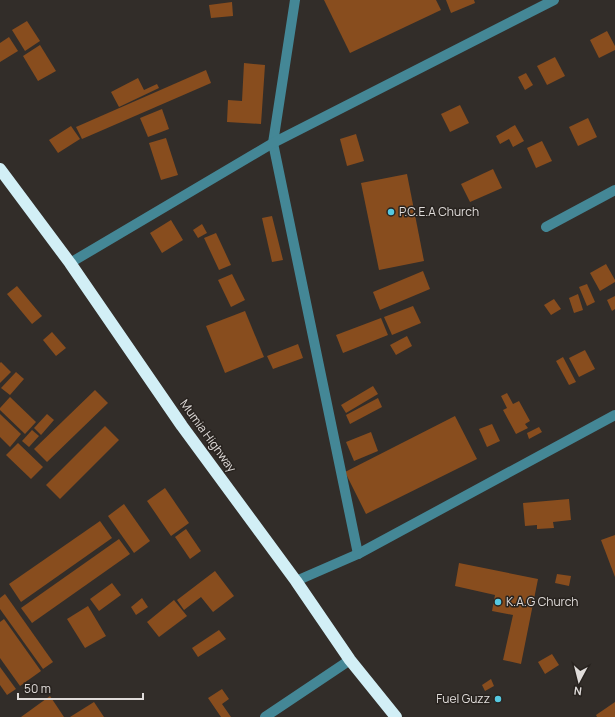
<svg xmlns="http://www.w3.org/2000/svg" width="615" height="717" font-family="Manrope,sans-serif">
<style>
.building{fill:#884d1e}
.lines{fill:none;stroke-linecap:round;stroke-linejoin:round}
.minor{stroke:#448796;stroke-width:10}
.highway{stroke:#d2eff6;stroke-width:12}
.poi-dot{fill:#56c9e1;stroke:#28231f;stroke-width:1.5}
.labels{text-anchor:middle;stroke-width:3;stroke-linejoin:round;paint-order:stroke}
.poi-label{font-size:12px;fill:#e0dcda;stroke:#28231f;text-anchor:start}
.street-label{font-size:12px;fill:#e0dcda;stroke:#28231f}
</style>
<rect width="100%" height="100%" fill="#322d29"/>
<g class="building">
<path d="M324,0H436L441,10L350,53Z"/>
<path d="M446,0H474L475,3L451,13Z"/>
<path d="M232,2L233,16L211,18L209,5Z"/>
<path d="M27,21L40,41L25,51L12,30Z"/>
<path d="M607,31L615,46V50L599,58L590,40Z"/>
<path d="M9,37L18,51L0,62V43Z"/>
<path d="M40,45L56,71L38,81L23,56Z"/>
<path d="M555,57L565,76L547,85L537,66Z"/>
<path d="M244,63L265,65L261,124L227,122L228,100L242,101Z"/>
<path d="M206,70L211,83L82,139L76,127Z"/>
<path d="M526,73L533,85L525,90L518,77Z"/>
<path d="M138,78L144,90L157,84L159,88L119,107L111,92Z"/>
<path d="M460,105L469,123L450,132L441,114Z"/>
<path d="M162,109L169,129L148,137L140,118Z"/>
<path d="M588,118L597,137L578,146L569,127Z"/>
<path d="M515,125L524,141L513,147L509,139L500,144L496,136Z"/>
<path d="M71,126L80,139L58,153L49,140Z"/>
<path d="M356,134L364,161L347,166L340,139Z"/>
<path d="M166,138L178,175L161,180L149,143Z"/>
<path d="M542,141L552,161L536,168L527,148Z"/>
<path d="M493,169L502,188L470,202L461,184Z"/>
<path d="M407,174L424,261L379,270L361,183Z"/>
<path d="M272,216L283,260L272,262L262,218Z"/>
<path d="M171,220L183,240L162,253L150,233Z"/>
<path d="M202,224L207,233L198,238L193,230Z"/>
<path d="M216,233L231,265L219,270L204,238Z"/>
<path d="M606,264L615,280V282L600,291L590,273Z"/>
<path d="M423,271L430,289L380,310L373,292Z"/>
<path d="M232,274L245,300L231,307L218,280Z"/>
<path d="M587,284L595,302L587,306L579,287Z"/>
<path d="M17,286L42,316L32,324L7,294Z"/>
<path d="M578,294L583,310L574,313L569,298Z"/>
<path d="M615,296V309L612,311L607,300Z"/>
<path d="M554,299L561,309L551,315L544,305Z"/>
<path d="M413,306L421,323L392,335L384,317Z"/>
<path d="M245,311L264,357L225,373L206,326Z"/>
<path d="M381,318L388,335L343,353L336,335Z"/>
<path d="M52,332L66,348L56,356L43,340Z"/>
<path d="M407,336L412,346L396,355L390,345Z"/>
<path d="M298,344L303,358L273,369L267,356Z"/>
<path d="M585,350L595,369L579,377L569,358Z"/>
<path d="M563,357L576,382L569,385L556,361Z"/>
<path d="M1,362L11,372L0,383V363Z"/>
<path d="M16,372L24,379L10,395L1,388Z"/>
<path d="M373,386L378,394L346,413L341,405Z"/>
<path d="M95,390L108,403L47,462L34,449Z"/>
<path d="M507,393L513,404L519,401L530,421L525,424L528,428L516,434L503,410L507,408L501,396Z"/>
<path d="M10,397L36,422L25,434L0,410V408Z"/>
<path d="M378,398L382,407L350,424L346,415Z"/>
<path d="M0,414L21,434L10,447L0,437Z"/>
<path d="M47,414L54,420L41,435L34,428Z"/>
<path d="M455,416L477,459L366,514L345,472Z"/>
<path d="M492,424L500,441L487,447L479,429Z"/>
<path d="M105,426L119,440L60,499L46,485Z"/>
<path d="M539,427L542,432L529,439L527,433Z"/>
<path d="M32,430L39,436L29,447L22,441Z"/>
<path d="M371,432L378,451L354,461L346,442Z"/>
<path d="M18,443L43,467L31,479L6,455Z"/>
<path d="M165,488L189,523L171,536L147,501Z"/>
<path d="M569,499L571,520L553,522L554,528L537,529V525L525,526L523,503Z"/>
<path d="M124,504L150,541L134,553L108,516Z"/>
<path d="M100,521L112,538L21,602L9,584Z"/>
<path d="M186,529L201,551L190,559L175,537Z"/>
<path d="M615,535V577L601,540Z"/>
<path d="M119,539L130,554L32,623L21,608Z"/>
<path d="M459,563L538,579L521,664L503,660L513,615L492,611L495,595L455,586Z"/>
<path d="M215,571L234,596L213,612L201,597L184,610L177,600Z"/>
<path d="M557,574L571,576L569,586L555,583Z"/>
<path d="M112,583L121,595L99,611L90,599Z"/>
<path d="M5,594L53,662L43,669L0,609V598Z"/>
<path d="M142,598L148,607L136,615L131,607Z"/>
<path d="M174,600L187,616L159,637L147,622Z"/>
<path d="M88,606L106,636L85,648L67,619Z"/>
<path d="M4,619L41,671L20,686L0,658V622Z"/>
<path d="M219,630L226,639L198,657L192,648Z"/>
<path d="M552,654L559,665L545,674L538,662Z"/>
<path d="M0,667L16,689L7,695L0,685Z"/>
<path d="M491,679L494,686L485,691L482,685Z"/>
<path d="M222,689L229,699L222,704L231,717H221L208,698Z"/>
<path d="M50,696L64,717H21Z"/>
<path d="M94,702L104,717H70Z"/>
<path d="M615,702V717H597L596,715Z"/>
</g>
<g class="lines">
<g class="minor">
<path d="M295,0L273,143L358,554"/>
<path d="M546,227L615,190"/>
<path d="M70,263L273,143L554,0"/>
<path d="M296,581L358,554L615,415"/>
<path d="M265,717L350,660"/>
</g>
<path class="highway" d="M0,169L70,263L182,426L296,581L350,660L396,717"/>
</g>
<g class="poi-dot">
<circle cx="391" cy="212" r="4"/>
<circle cx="498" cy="602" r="4"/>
<circle cx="498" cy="699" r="4"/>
</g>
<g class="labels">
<g class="poi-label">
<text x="399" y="216">P.C.E.A Church</text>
<text x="506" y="606">K.A.G Church</text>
<text x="490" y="703" text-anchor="end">Fuel Guzz</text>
</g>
<g class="street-label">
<text transform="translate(208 436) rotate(54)" y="4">Mumia Highway</text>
</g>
</g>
<g transform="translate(579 681) rotate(187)" stroke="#28231f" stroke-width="3" paint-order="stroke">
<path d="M0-3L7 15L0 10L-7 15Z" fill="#e0dcda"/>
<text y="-6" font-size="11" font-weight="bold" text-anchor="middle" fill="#e0dcda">N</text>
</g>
<path d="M18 693v6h125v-6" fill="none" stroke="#e0dcda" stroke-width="2"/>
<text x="24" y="693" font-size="12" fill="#e0dcda" stroke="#28231f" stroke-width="3" paint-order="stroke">50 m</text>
</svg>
